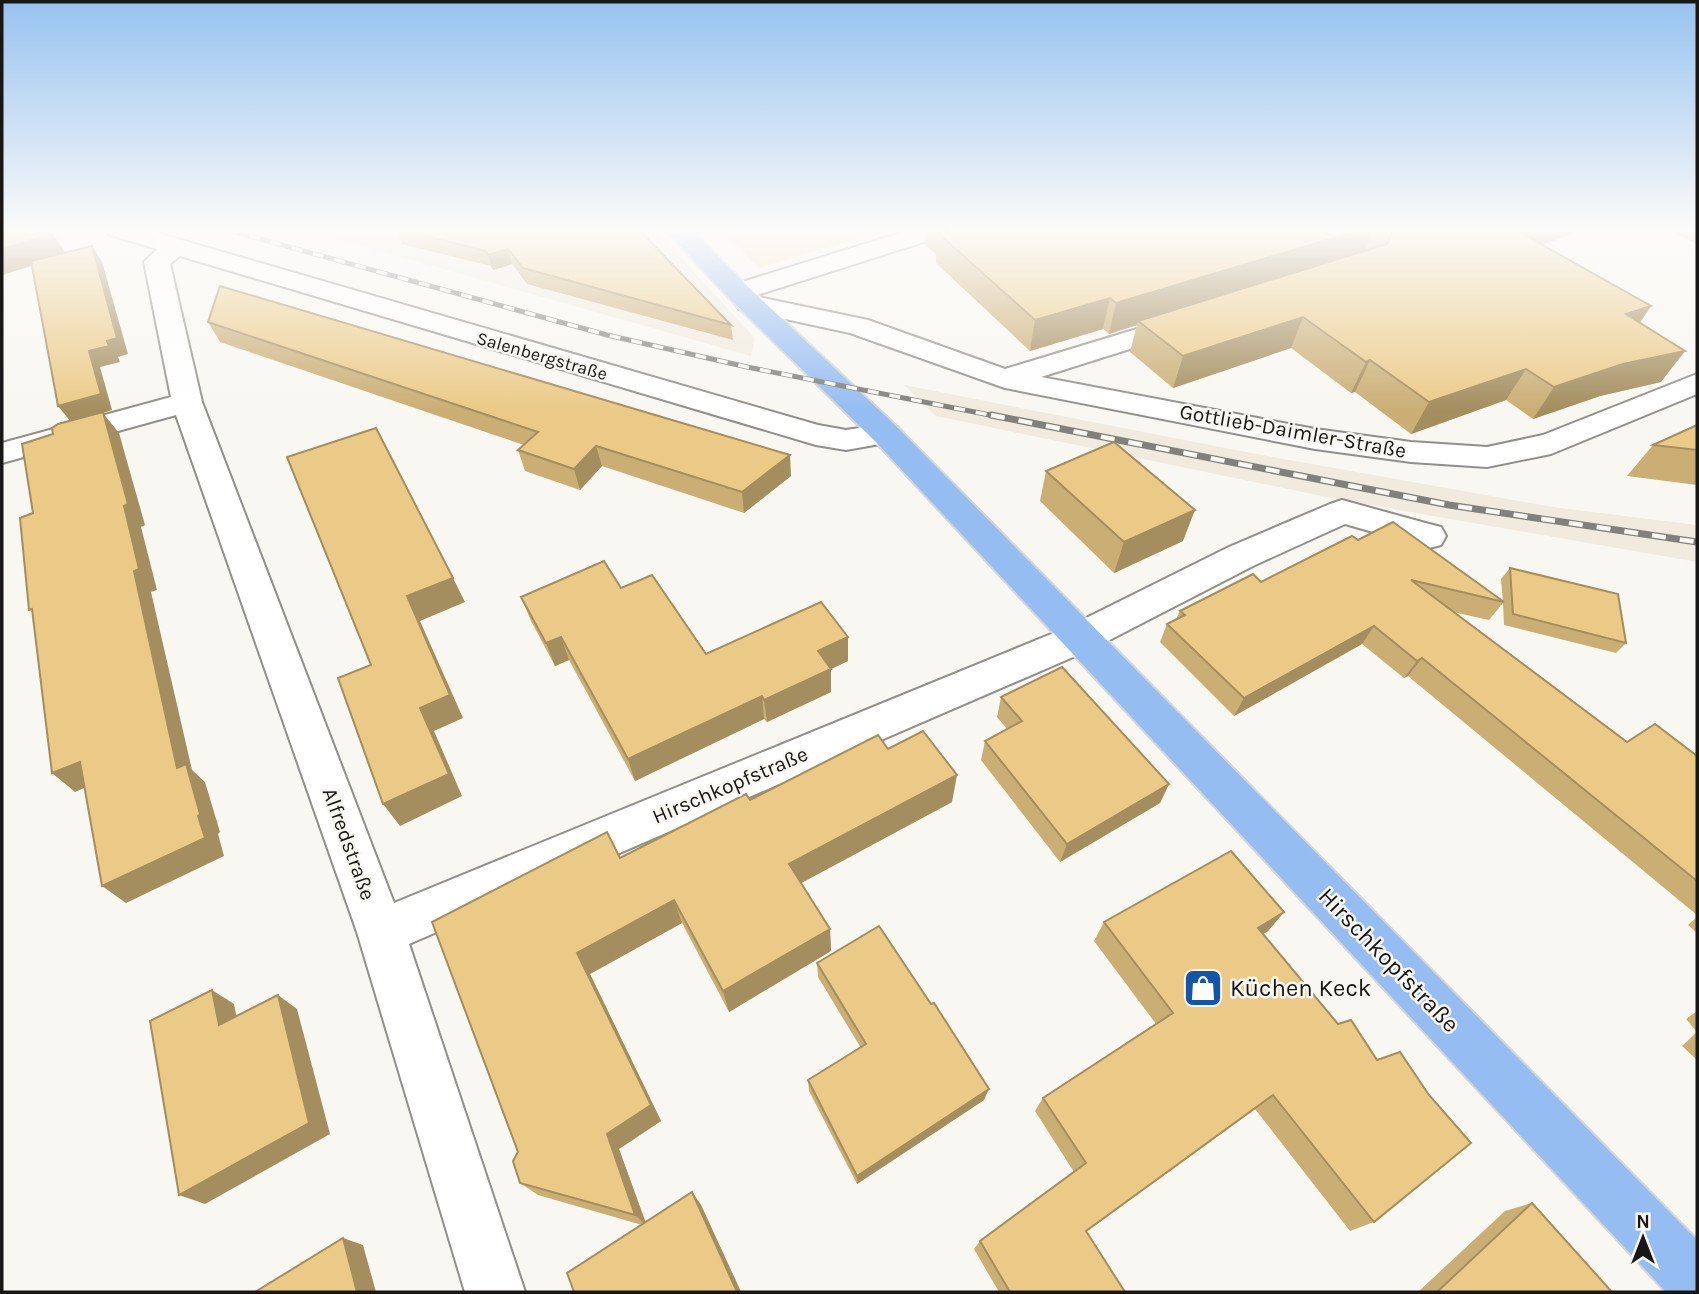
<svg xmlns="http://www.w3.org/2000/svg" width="1699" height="1294" font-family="Karla,sans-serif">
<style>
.built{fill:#f1ebdf}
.green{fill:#fee6b5}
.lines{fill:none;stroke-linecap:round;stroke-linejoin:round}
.minor-casing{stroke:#928f8b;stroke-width:4}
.major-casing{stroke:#d5d5d5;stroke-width:4}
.minor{fill:#fff;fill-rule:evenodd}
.major{fill:#95bdf2;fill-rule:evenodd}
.rail-far1-casing{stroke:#81807c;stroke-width:5}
.rail-casing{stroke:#81807c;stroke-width:7}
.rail-far1{stroke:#f9f7f2;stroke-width:3.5;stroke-dasharray:11;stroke-linecap:butt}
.rail{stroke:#f9f7f2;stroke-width:4.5;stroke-dasharray:14;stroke-linecap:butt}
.wall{fill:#caae74}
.shaded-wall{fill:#a48d5e}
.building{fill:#ebca87;stroke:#a48d5e;stroke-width:2}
.labels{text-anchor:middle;stroke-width:5;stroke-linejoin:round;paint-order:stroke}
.far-street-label{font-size:18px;fill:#181715;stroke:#f9f7f2}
.street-label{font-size:21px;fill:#181715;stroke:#f9f7f2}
.near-street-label{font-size:24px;fill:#181715;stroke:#f9f7f2}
.near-poi-label{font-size:24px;fill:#181715;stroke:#f9f7f2;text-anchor:start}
</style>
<rect width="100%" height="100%" fill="#f9f7f2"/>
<g class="built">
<path d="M306,230H655L755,338L751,356Z"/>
<path d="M904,385L1251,453L1553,507L1697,525V562L1336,499L936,416Z"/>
</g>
<path class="green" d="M721,230H887L759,268Z"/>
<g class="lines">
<g class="minor-casing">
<g id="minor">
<path d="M107,230H147L818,425L846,430L886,424L897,427L902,434L897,441L846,450L816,445L180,256L170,264L202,402L394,903L1066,628L1229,547L1330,504L1342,500L1429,524L1441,527L1446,536L1441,545L1429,548L1345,524L1255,565L1094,648L409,944L525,1292H465L357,932L176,415L2,463V443L171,397L144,262L157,249L110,235Z"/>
<path d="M910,230H949L946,235L754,296L868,320L1005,369L1183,315L1193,317L1197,323L1193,329L1041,377L1315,429L1411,442L1487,447L1543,435L1697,374V394L1551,454L1487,467L1411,462L1315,449L1005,388L850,333L739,309L735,303L738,300L729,298L725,292L729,286Z"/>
</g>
</g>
<g class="major-casing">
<path id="major" d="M666,230H692L747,286L897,427L1697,1240V1292H1666L875,441L729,298Z"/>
</g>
<use href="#minor" class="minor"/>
<use href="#major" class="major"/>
<g class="rail-far1-casing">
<path id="rail-far1" d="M228,230L607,335L747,367L1000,417"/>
</g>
<g class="rail-casing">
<path id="rail" d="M991,415L1449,505L1697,542"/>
</g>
<use href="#rail-far1" class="rail-far1"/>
<use href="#rail" class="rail"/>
</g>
<g class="wall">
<path d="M395,230H639L731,325L733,340L527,284L512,264L493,270L491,266L402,244Z"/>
<path d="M926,230H1584L1541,245L1651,306L1640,323L1661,382L1600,396L1533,419L1506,400L1411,434L1355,392L1351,393L1291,348L1173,388L1130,352L1137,325L1109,334L1103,329L1030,351L936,263V254L925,245Z"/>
<path d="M1668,230H1697V244Z"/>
<path d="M208,322L791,476L744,513L602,466L580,490L525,471L518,450L524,445L220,342Z"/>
<path d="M1697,425V485L1627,476L1653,445Z"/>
<path d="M1046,471L1183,541L1114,573L1040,501Z"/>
<path d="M1358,540L1503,602L1501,579L1510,568L1626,643L1616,653L1504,625L1503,603L1489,620L1453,612L1627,742L1697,756V915L1408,676L1404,678L1362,644L1234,716L1160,642L1167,624L1176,619L1180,611L1261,582Z"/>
<path d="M621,588L706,654L848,661L831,669V692L767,722L764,719L635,781L569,660L555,666L531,621L521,597Z"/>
<path d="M1001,697L1169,784L1160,803L1060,862L981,760L985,741L1007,729L997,717Z"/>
<path d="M888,749L952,802L801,883L830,929L831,951L729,1012L682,923L590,974L661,1121L619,1149L645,1222L692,1192L701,1205L741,1292H574L642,1225L538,1195L520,1183L518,1152L620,858L750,800Z"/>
<path d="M1284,912L1268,931L1263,934L1374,1222L1350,1231L1255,1109L1086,1232L1125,1292H999L974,1249L980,1241L1074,1172L1035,1111L1043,1098L1156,1024L1094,941L1104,922Z"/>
<path d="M1697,917V933L1688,925Z"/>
<path d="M817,963L984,1100L857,1184L809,1091L808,1080L861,1048L818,977Z"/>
<path d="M1697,1011V1060L1682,1046L1697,1032L1686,1019Z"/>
<path d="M1532,1203L1612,1292H1418L1505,1211Z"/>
</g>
<g class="shaded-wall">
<path d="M1360,230H1373L1362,256L1138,321L1137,325L1109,334L1116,303Z"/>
<path d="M1514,230H1584L1497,259Z"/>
<path d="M53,234L67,255L2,275V249Z"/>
<path d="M92,246L102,262L128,354L118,357L120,362L100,367L112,410L103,413L119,433L145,525L141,527L157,590L151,592L192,770L205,782L220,832L218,834L224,856L126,903L102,886L177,768L71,422L58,406L89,351L107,341Z"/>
<path d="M508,249L512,264L493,270L488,255Z"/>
<path d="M1110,298L1103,329L1030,351L1035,320Z"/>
<path d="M1651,306L1629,337L1626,314Z"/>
<path d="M1303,317L1291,348L1173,388L1183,356Z"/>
<path d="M1685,351L1661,382L1600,396L1533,419L1554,387L1623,364Z"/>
<path d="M1370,360L1355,392L1351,393L1366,362Z"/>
<path d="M1526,369L1506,400L1411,434L1429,402Z"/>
<path d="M596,446L602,466L580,490L574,469Z"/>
<path d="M790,455L791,476L744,513L742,492Z"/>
<path d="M1195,510L1183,541L1114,573L1124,542Z"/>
<path d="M453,578L465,602L420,621L463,718L434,731L462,796L400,826L383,804L407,596Z"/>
<path d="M1374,626L1362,644L1234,716L1244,698Z"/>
<path d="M561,637L569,660L555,666L546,643Z"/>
<path d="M848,637V661L831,669V692L767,722L764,700L818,651Z"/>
<path d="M1422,658L1408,676L1404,678L1417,661Z"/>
<path d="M762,696L764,719L635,781L628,759Z"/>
<path d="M80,762L102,780L75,792L52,773Z"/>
<path d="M957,775L952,802L792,888L789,864Z"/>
<path d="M1169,784L1160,803L1060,862L1067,844Z"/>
<path d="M674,900L682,923L590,974L661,1121L619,1149L647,1226L635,1215L607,1134L577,953Z"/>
<path d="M1284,912L1268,931L1242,947L1258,928Z"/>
<path d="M830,929L831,951L729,1012L723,991Z"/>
<path d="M212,990L234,1004L241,1039L219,1025Z"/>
<path d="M278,995L297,1009L330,1134L205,1204L179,1195Z"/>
<path d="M989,1089L984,1100L857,1184V1176Z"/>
<path d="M692,1192L701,1205L741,1292H737Z"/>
<path d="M343,1238L363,1245L376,1292H357Z"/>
</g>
<g class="building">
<path d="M2,230H42L53,234L2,249Z"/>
<path d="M403,230H639L731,325L523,268L508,249L488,255L486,251Z"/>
<path d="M947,230H1360L1116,303L1110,298L1035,320L938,233L947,231Z"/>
<path d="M1389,230H1516L1651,306L1626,314L1685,351L1623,364L1554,387L1526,369L1429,402L1370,360L1366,362L1303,317L1183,356L1138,321L1387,244L1392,234Z"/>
<path d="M92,246L117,338L107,341L109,346L89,351L101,394L58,406L31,261Z"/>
<path d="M220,286L790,455L742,492L596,446L574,469L518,450L538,432L208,322Z"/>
<path d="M103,412L128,504L124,506L139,569L134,571L177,768L186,764L200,814L198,816L205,838L102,886L80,762L52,773L32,609L29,610L20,518L33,513L22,444L53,434L52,428L58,424Z"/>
<path d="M1697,425V450L1653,445Z"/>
<path d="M376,428L453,578L407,596L450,695L420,708L449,774L383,804L338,678L371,665L287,457Z"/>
<path d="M1114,442L1195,510L1124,542L1046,471Z"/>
<path d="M1393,522L1504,602L1411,580L1627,742L1655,724L1697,756V881L1422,658L1417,661L1374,626L1244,698L1167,624L1185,615L1180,611L1253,574L1261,582L1352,536L1358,540Z"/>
<path d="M604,561L621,588L652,575L706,654L821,602L848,637L818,651L831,669L764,700L762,696L628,759L561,637L546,643L521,597Z"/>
<path d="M1510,568L1618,594L1626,643L1513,614Z"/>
<path d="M1062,667L1169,784L1067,844L985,741L1022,721L1001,697Z"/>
<path d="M923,731L957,775L789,864L830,929L723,991L674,900L577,953L651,1105L607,1134L635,1215L520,1183L513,1161L518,1152L432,922L607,832L620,858L746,794L750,800L878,735L888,749Z"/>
<path d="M1231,851L1284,912L1258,928L1338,1024L1351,1020L1377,1060L1400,1052L1429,1095L1471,1143L1374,1222L1273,1095L1086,1231L1125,1292H1010L980,1241L1086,1163L1043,1098L1173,1013L1104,922Z"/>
<path d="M879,926L931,1004L934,1003L989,1089L857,1176L808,1080L866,1044L817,963Z"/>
<path d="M212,990L219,1025L278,995L309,1123L179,1195L150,1021Z"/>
<path d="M692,1192L737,1292H574L567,1273Z"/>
<path d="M1532,1203L1612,1292H1437Z"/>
<path d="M343,1238L357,1292H255Z"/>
</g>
<linearGradient id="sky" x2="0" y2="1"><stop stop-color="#97c2f0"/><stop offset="0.56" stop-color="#fcfbf9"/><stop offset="1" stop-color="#fcfbf9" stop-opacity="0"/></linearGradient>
<rect width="1699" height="411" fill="url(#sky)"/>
<defs>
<g id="shop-square" transform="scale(2.0125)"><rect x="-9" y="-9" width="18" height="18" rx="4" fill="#1555a6" stroke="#f9f7f2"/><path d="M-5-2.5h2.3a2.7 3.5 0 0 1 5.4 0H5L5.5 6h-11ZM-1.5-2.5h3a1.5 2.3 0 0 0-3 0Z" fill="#fff"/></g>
</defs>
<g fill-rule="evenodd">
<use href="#shop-square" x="1203" y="988"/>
</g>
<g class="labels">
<g class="far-street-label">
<text transform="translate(542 356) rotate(16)" y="6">Salenbergstraße</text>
</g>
<g class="street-label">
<text transform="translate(1293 431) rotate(10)" y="7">Gottlieb-Daimler-Straße</text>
<text transform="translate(730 785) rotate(-23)" y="7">Hirschkopfstraße</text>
<text transform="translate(349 844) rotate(70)" y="7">Alfredstraße</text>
</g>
<g class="near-street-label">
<text transform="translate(1389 960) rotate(46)" y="8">Hirschkopfstraße</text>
</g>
<g class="near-poi-label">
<text x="1230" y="996">Küchen Keck</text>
</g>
</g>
<rect width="1699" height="1294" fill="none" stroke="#181715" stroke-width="7"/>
<g transform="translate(1643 1238)" stroke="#f9f7f2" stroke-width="5" paint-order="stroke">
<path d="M0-5L12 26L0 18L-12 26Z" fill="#181715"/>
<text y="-10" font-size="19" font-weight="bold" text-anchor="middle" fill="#181715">N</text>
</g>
</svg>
